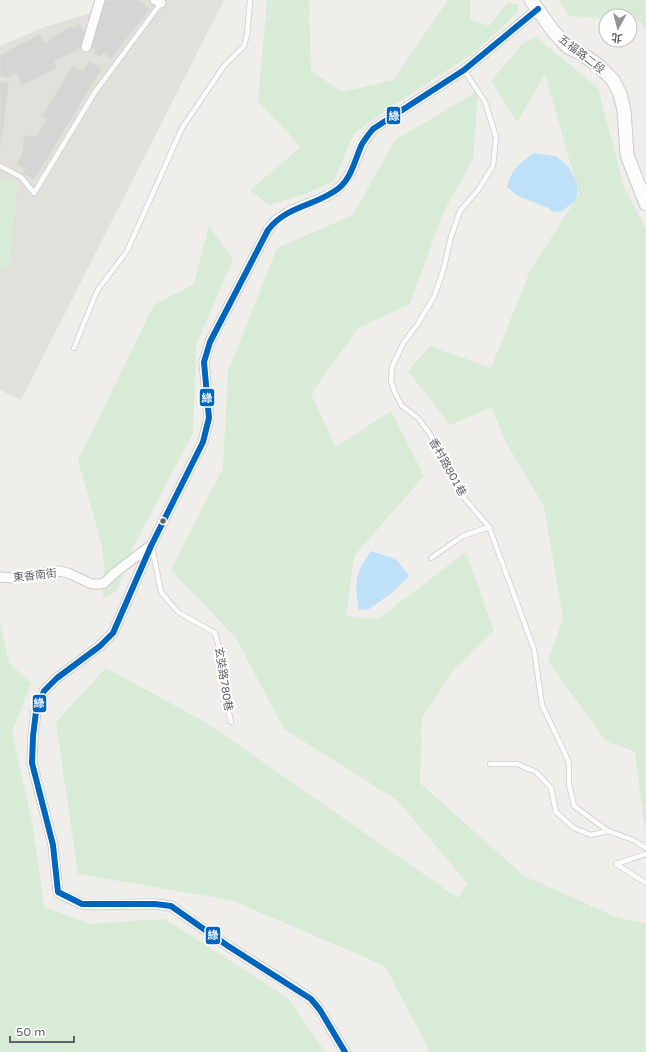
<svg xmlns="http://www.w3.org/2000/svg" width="646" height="1052" font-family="'Varela Round','Noto Sans TC',sans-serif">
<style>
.education{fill:#e2e0da}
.green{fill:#d8ebd6}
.water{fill:#bfe0f9}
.building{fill:#d6d5d3;stroke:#deddd9}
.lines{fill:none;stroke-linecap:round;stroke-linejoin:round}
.lane-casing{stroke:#cbcccc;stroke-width:6}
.street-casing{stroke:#cbcccc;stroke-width:11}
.secondary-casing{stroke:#cacacb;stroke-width:15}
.lane{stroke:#fdfcfc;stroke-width:4.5}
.street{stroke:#fdfcfc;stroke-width:9}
.secondary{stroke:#fdfcfc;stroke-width:13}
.bus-1-casing{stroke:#fff;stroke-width:9}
.bus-1{stroke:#0065bd;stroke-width:6}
.bus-dot{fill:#5f6368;stroke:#fff;stroke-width:1.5}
.labels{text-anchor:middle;stroke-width:4;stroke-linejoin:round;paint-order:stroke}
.street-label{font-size:11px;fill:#5f6368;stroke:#fff}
.line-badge{stroke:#fff;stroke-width:1.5}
.badge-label{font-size:11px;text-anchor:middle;font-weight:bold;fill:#fff}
</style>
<rect width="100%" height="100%" fill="#efeeea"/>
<path class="education" d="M95,0H224L21,400L0,390V46L44,27L91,13Z"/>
<g class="green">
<path d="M267,0H309L311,71L342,92L393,80L448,0H470V20L489,26L508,2L519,5L517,13L474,53L403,99L354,133L334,181L305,194L269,205L250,190L301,147L258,101Z"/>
<path d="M559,0H646V30L641,22L630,21V16H606V19L569,16Z"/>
<path d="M536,37L598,88L624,187L646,229V838L635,752L605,740L548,661L563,618L544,506L504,439L492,407L450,425L408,371L430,346L491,368L530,271L579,194L545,74L517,122L491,81L524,42Z"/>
<path d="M478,91L473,159L443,213L410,304L358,328L311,394L336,447L391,411L424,476L354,556L346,616L378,619L466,552L494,631L454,669L422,718L420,783L523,875L613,916L646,924V1052H430L385,966L231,900L78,874L56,722L106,668L207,723L458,898L468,884L397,800L284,729L236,638L171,570L223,468L228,371L277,248L353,215L395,140Z"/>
<path d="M0,179L18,181L10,268L0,267Z"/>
<path d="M209,226L233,259L196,345L193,433L132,549L117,591L103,598L104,566L102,546L78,460L154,305L194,284Z"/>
<path d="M0,622L9,663L31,683L12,732L33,827L44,907L91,924L165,919L288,998L325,1052H0Z"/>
</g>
<g class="water">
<path d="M534,153L556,156L568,166L577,182V195L575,201L562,211L553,212L548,208L518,196L507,187C511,170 520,162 534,153Z"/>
<path d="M371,551L396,559L409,576L393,592L369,609L359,610C354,581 355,574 371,551Z"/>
</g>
<g class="building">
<path d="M103,0H139L150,9L111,59L104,53L100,57L94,54L96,49L88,47Z"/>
<path d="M80,24L87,36L86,41L81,44L82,47L54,62L57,68L22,86L16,73L8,78L1,76L0,79V55L40,34L45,43L48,42L49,39L72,25L73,28Z"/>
<path d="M89,61L102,69L34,180L22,173L25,169L16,164L22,155L24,135L36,137L47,119L42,116L73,65L83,71Z"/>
<path d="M0,81L9,83L0,152Z"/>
</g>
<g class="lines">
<g class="lane-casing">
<g id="lane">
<path d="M464,70L485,102L496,137L493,166L478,190L460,211L451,237L443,271L434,297L417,325L404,342L392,367L391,381L395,393L402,406L418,418L430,434L446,467L465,499L489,527L534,649L542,705L563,749L569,763V784L574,806L608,831L633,840L646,848"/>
<path d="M0,166L21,177L34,193L95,92L161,3"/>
<path d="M74,348L97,291L127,251L182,128L224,66L244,46L247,35L250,0"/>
<path d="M152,547L161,592L178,612L215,633L220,651L222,683L231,722"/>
<path d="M431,558L463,536L489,527"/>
<path d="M490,764H517L536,772L551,788L556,812L574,828L591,835L608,831"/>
<path d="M646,854L616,864L646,883"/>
</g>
</g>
<g class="street-casing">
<g id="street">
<path d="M155,0L161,3"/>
<path d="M86,47L100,0"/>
<path d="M0,577L11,578L59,571L68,573L92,584H99L104,583L117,571L150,546"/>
<path d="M345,1052L320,1010L311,999L290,985L228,946L171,906L155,904L93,905L82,904L64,896L58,892L53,845L32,763L33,736L36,712L44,691L57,678L100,646L113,633L151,546L203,442L209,418L204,362L210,342L268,230L275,221L290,211L331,194L341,186L351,172L363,143L373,129L464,70L538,9"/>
</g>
</g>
<g class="secondary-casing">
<path id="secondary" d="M531,0L553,31L568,47L582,54L599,66L613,80L620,94L624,110L627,155L646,204"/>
</g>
<use href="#lane" class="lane"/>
<use href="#street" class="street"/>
<use href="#secondary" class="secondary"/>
<g class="bus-1-casing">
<path id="bus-1" d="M345,1052L320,1010L311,999L228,946L171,906L155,904H82L58,892L53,845L32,763L33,736L36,712L44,691L57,678L100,646L113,633L151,546L203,442L209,418L204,362L210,342L268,230C287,205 317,206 339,188C352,177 355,159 362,144C365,139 369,134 373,129L464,70L538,9"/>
</g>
<use href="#bus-1" class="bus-1"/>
</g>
<circle class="bus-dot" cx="163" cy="521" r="3.5"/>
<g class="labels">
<g class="street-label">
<text transform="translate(582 54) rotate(38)" y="4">五福路二段</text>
<text transform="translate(448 467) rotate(61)" y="4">香村路801巷</text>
<text transform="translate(35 575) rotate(-6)" y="4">東香南街</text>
<text transform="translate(224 679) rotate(81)" y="4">玄奘路780巷</text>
</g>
</g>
<g class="line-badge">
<rect x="386" y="106" width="15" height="19" rx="4" fill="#0065bd"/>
<rect x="199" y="388" width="16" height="19" rx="4" fill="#0065bd"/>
<rect x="32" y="694" width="15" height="19" rx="4" fill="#0065bd"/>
<rect x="205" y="926" width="16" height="19" rx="4" fill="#0065bd"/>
</g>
<g class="badge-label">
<text x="394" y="120">綠</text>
<text x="207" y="402">綠</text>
<text x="39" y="707">綠</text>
<text x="213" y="939">綠</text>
</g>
<g transform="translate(618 28) rotate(187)"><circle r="19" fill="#ffffff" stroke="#bfc1c3"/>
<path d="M0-3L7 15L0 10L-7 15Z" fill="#919496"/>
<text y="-6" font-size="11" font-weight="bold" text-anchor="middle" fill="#5f6368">北</text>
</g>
<path d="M10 1036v6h64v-6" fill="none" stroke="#5f6368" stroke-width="2"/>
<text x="16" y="1036" font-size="12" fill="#5f6368" stroke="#ffffff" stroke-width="3" paint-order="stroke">50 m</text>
</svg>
